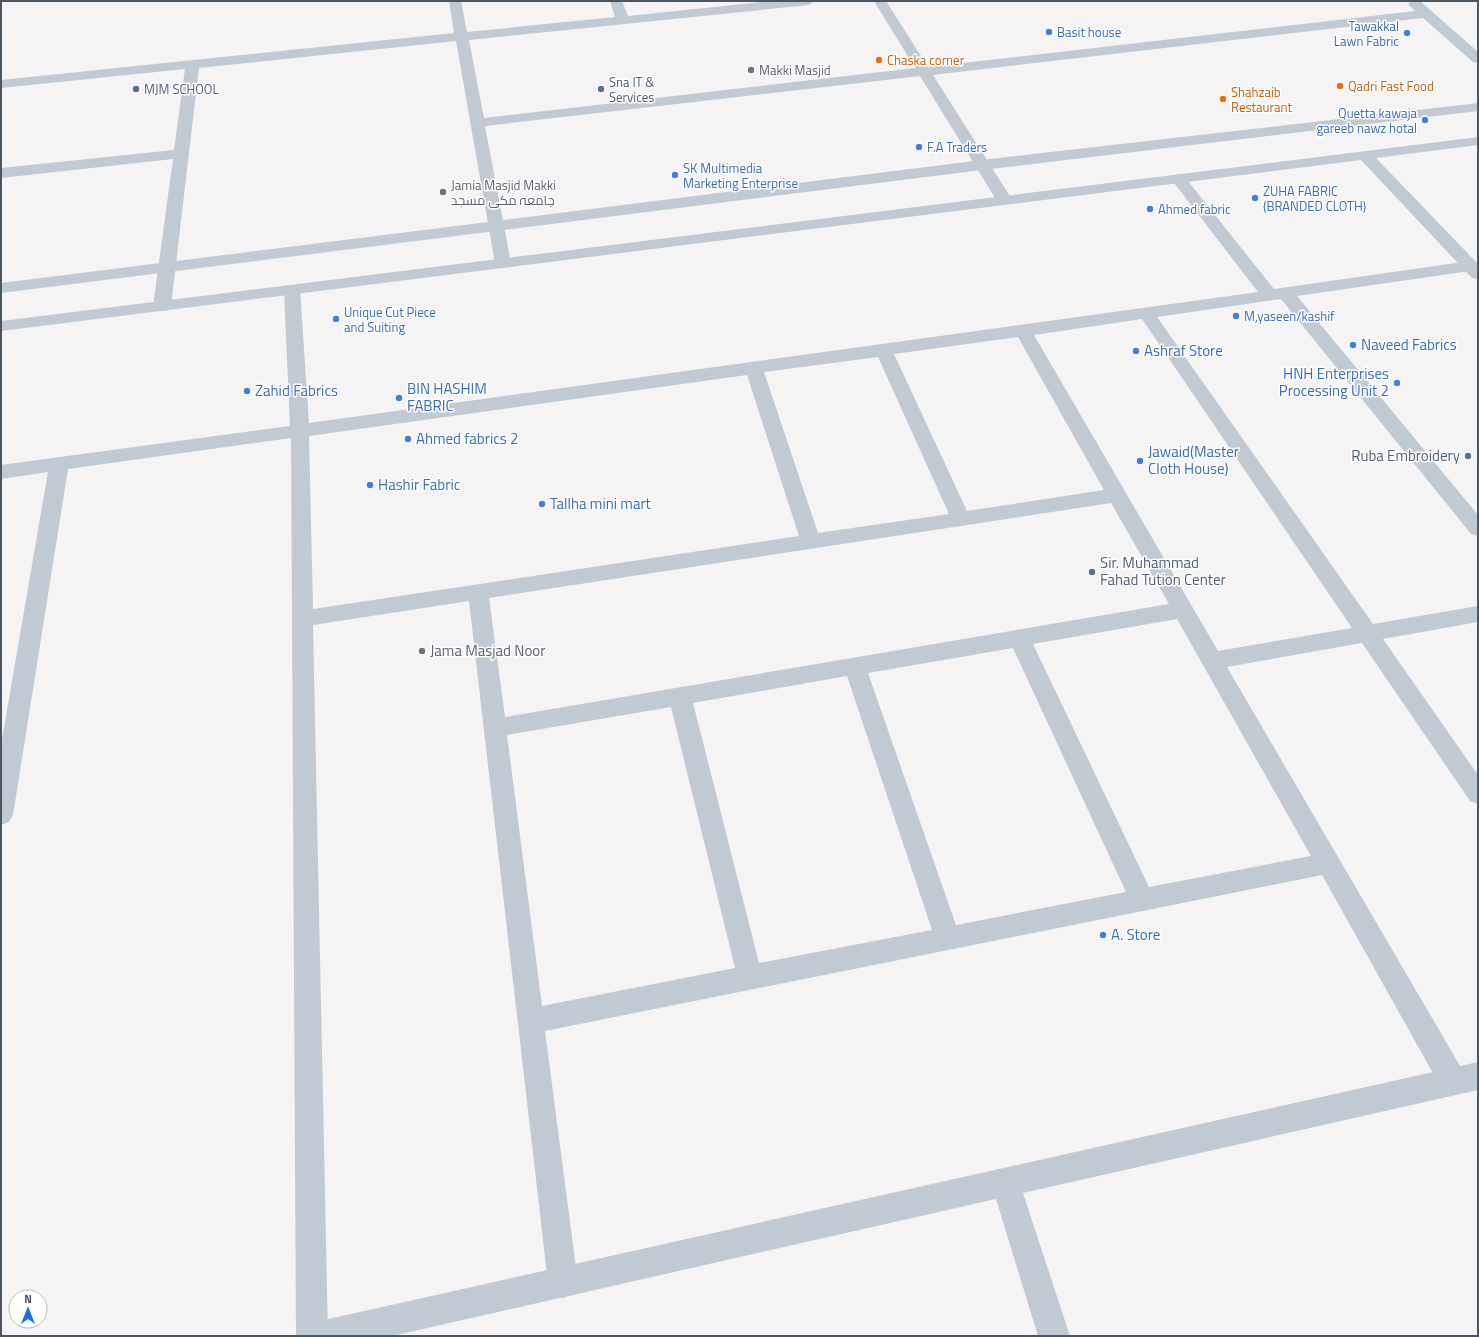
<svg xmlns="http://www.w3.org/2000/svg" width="1479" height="1337" font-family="'Titillium Web',Cairo,sans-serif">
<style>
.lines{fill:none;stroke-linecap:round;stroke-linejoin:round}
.minor{fill:#c1cad2;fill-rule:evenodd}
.tertiary{fill:#c1cad2;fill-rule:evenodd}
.shop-dot{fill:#3f7fe0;stroke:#fff;stroke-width:1.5}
.food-dot{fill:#e8710a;stroke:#fff;stroke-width:1.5}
.worship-dot{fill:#6b7280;stroke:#fff;stroke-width:1.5}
.service-dot{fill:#5c6f8a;stroke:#fff;stroke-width:1.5}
.labels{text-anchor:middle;stroke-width:3;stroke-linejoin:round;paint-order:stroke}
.far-shop-label{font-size:13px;fill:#366cbe;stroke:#fff;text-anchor:start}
.far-food-label{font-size:13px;fill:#c56008;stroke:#fff;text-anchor:start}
.far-worship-label{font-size:13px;fill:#5b616d;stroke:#fff;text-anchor:start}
.far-service-label{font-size:13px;fill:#4e5e75;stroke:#fff;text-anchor:start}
.shop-label{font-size:15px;fill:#366cbe;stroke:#fff;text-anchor:start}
.service-label{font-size:15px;fill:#4e5e75;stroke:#fff;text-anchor:end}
.worship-label{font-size:15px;fill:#5b616d;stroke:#fff;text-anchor:start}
</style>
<rect width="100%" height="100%" fill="#f5f3f3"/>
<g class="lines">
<g class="minor">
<path d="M449,1H461L467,32L615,17L610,1H622L628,16L771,1H815L809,5L469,40L484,118L915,68L874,1H886L928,67L1415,11L1408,4L1411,1H1420L1478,52V63L1473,62L1423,18L933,75L1013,201L1011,204H999L997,201L920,76L485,126L511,263L509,267L503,268L497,267L495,263L456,41L199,68L171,306L168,310L162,311L156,310L153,306L173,159L1,178V168L174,150L185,69L1,88V80L454,33Z"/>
<path d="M1179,174L1184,176L1274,289L1470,261L1476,262L1478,266L1476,270L1470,271L1297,296L1478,515V536L1471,534L1281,299L1157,317L1373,624L1478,606V622L1383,639L1478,775V804L1470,801L1362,643L1227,667L1463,1071L1467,1081L1463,1091L1453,1095L1443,1091L1322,875L545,1031L578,1283L574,1294L563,1298L552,1294L548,1283L469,601L313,625L328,1336H296L291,438L68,469L13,815L9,822L1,825V745L48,472L1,479V465L290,426L284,290L286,286L292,285L298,286L300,290L309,423L1258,292L1171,179L1174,176ZM1142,319L1352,628L1218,651L1034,335ZM1018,337L1104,490L967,511L894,354ZM878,357L949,514L818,533L764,372ZM747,375L799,536L313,609L309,436ZM1111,503L1169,604L505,717L489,598ZM1177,619L1311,856L1149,887L1033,644ZM1013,648L1126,892L956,925L868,673ZM847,676L932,930L759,963L693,703ZM671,707L735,968L542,1006L507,735Z"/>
</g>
<g class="tertiary">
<path d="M1478,103V111L982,170L1,293V283L982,160Z"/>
<path d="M1478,137V145L1376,158L1478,264V279L1472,278L1361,160L1,331V321Z"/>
<path d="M1478,1062V1090L1023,1193L1070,1336H1038L996,1199L392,1336H308L313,1325L324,1320Z"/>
</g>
</g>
<g class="shop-dot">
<circle cx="1049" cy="32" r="4"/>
<circle cx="1407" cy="33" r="4"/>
<circle cx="1425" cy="120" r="4"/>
<circle cx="919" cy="147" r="4"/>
<circle cx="675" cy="175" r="4"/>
<circle cx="1255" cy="198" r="4"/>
<circle cx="1150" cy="209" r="4"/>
<circle cx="1236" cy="316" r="4"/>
<circle cx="336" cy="319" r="4"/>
<circle cx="1353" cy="345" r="4"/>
<circle cx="1136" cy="351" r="4"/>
<circle cx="1397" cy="383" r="4"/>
<circle cx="247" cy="391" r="4"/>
<circle cx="399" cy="398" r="4"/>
<circle cx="408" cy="439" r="4"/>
<circle cx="1140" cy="461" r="4"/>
<circle cx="370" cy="485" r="4"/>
<circle cx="542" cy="504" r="4"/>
<circle cx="1103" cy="935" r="4"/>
</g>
<g class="food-dot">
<circle cx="879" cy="60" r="4"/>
<circle cx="1340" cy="86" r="4"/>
<circle cx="1223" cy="99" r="4"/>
</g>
<g class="worship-dot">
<circle cx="751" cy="70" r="4"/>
<circle cx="443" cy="192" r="4"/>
<circle cx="422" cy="651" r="4"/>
</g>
<g class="service-dot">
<circle cx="136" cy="89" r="4"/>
<circle cx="601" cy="89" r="4"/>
<circle cx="1468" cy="456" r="4"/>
<circle cx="1092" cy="572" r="4"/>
</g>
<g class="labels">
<g class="far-shop-label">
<text x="1399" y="31" text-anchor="end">Tawakkal<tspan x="1399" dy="15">Lawn Fabric</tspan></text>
<text x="1057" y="37">Basit house</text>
<text x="1417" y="118" text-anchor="end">Quetta kawaja<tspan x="1417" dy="15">gareeb nawz hotal</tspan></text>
<text x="927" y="152">F.A Traders</text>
<text x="683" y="173">SK Multimedia<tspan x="683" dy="15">Marketing Enterprise</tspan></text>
<text x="1263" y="196">ZUHA FABRIC<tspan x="1263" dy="15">(BRANDED CLOTH)</tspan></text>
<text x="1158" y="214">Ahmed fabric</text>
<text x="344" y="317">Unique Cut Piece<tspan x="344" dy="15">and Suiting</tspan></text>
<text x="1244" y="321">M,yaseen/kashif</text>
</g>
<g class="far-food-label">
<text x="887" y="65">Chaska corner</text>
<text x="1348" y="91">Qadri Fast Food</text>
<text x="1231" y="97">Shahzaib<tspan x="1231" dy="15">Restaurant</tspan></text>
</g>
<g class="far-worship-label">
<text x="759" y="75">Makki Masjid</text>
<text x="451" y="190">Jamia Masjid Makki<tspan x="451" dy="15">جامعہ مکی مسجد</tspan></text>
</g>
<g class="far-service-label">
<text x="609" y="87">Sna IT &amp;<tspan x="609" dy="15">Services</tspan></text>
<text x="144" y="94">MJM SCHOOL</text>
</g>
<g class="shop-label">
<text x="1361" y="350">Naveed Fabrics</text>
<text x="1144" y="356">Ashraf Store</text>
<text x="1389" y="379" text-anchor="end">HNH Enterprises<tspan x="1389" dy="17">Processing Unit 2</tspan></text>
<text x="407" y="394">BIN HASHIM<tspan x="407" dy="17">FABRIC</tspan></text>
<text x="255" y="396">Zahid Fabrics</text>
<text x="416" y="444">Ahmed fabrics 2</text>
<text x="1148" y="457">Jawaid(Master<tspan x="1148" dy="17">Cloth House)</tspan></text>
<text x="378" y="490">Hashir Fabric</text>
<text x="550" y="509">Tallha mini mart</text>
<text x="1111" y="940">A. Store</text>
</g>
<g class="service-label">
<text x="1460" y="461">Ruba Embroidery</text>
<text x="1100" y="568" text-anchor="start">Sir. Muhammad<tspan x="1100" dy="17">Fahad Tution Center</tspan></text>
</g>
<g class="worship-label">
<text x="430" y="656">Jama Masjad Noor</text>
</g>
</g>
<rect width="1479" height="1337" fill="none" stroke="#4a5661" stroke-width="4"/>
<g transform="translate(28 1309)"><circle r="19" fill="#ffffff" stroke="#b7bbc0"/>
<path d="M0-3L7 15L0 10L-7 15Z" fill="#1a73e8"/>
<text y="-6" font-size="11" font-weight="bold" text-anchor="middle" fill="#4a5661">N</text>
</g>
</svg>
